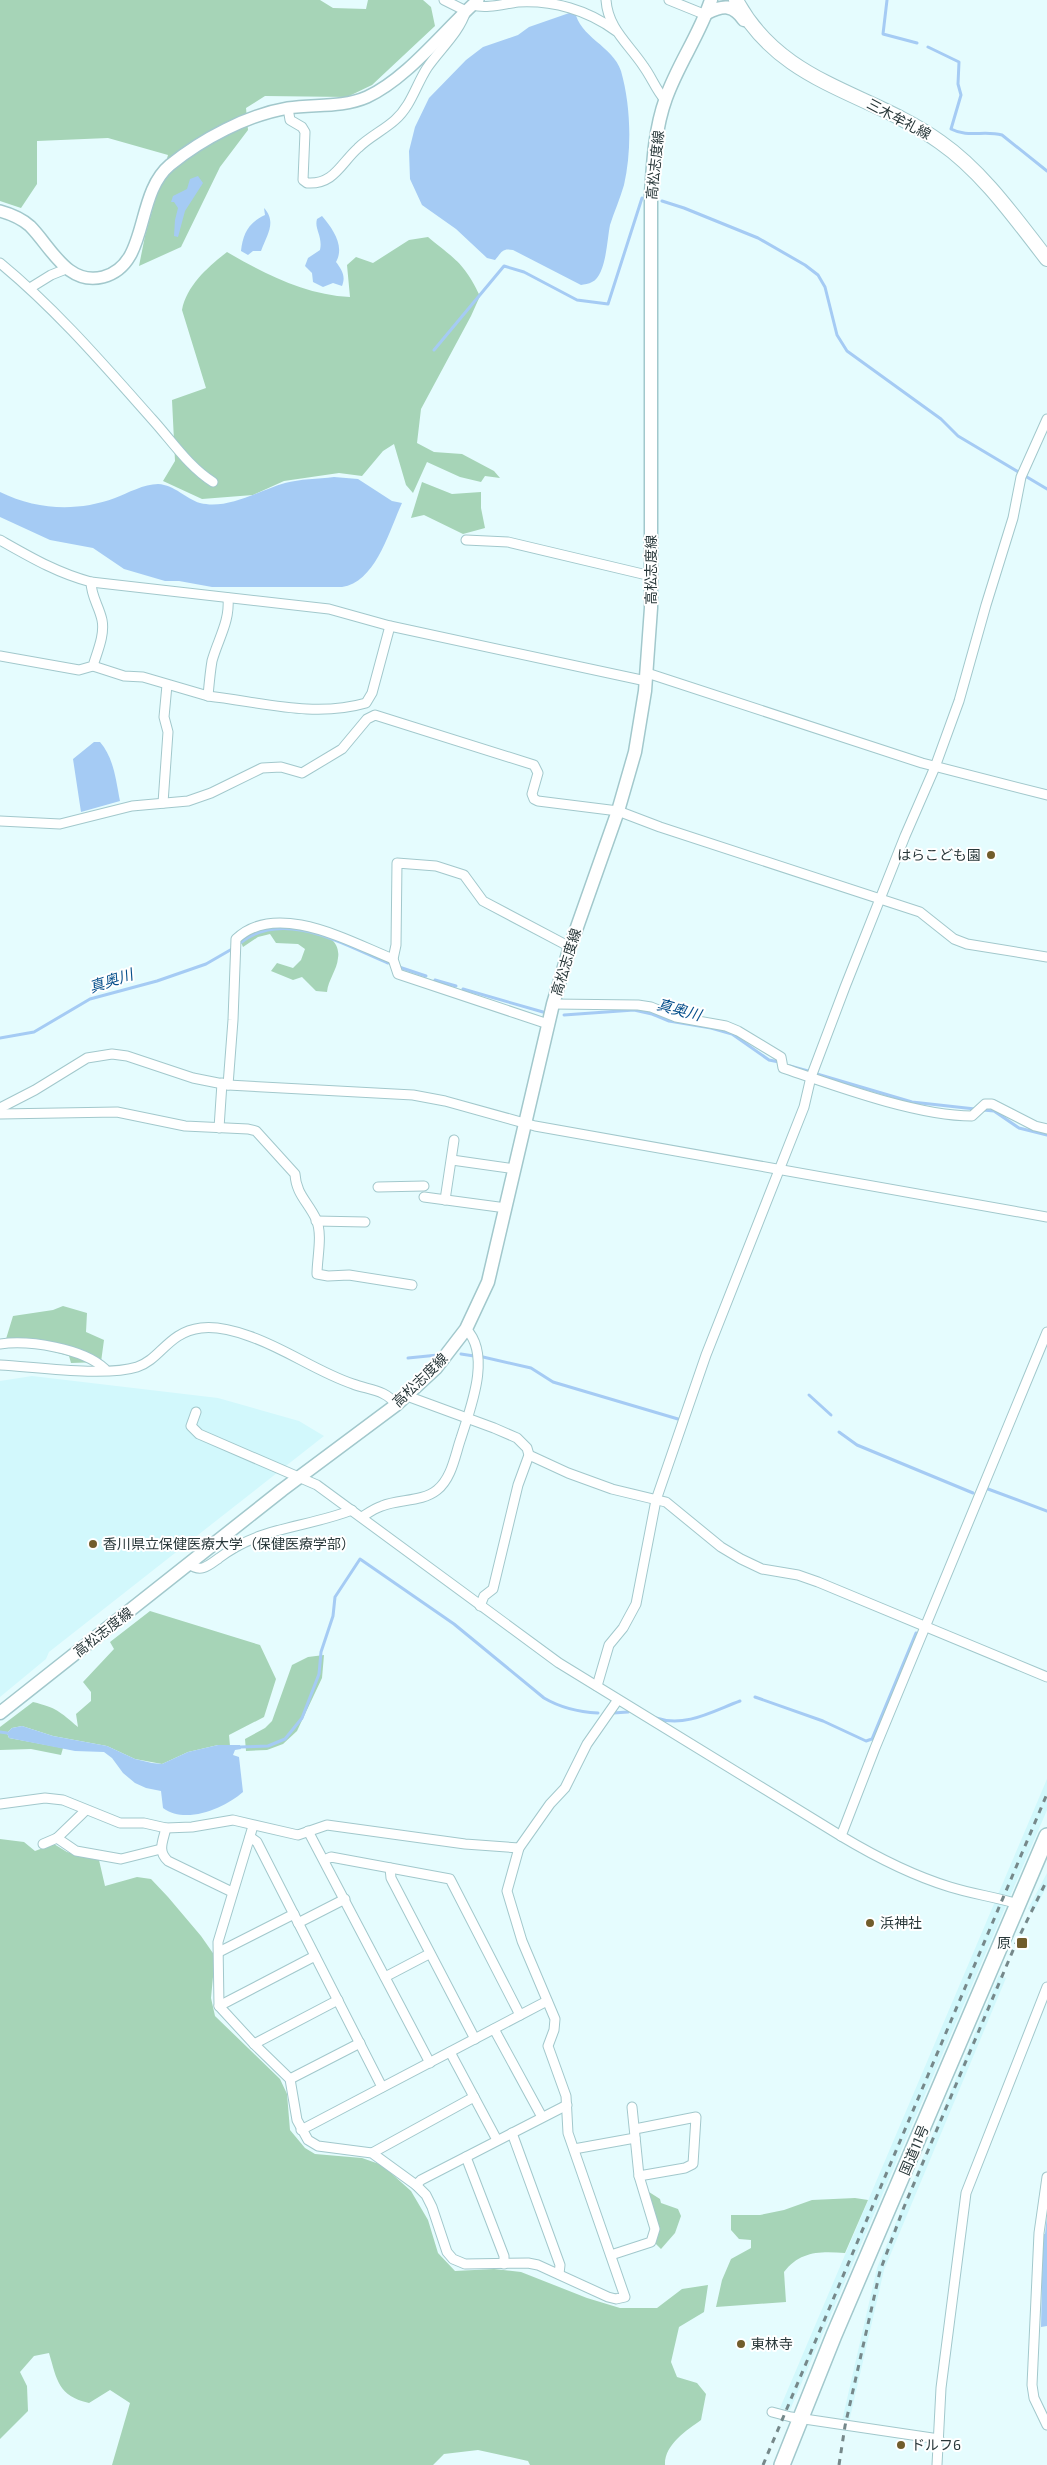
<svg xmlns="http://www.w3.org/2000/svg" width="1047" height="2465" font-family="'Exo 2','Noto Sans JP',sans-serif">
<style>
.built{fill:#d2f8fc}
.green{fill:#a6d4b7}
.water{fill:#a5cbf4}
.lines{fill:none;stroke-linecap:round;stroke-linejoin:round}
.stream{stroke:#a5cbf4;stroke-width:3}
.minor-casing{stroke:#a2c8cc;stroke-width:11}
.tertiary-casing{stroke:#a2c8cc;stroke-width:14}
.secondary-casing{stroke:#a2c8cc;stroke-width:15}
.primary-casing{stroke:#a2c8cc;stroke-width:16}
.trunk-casing{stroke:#a2c8cc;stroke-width:18}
.minor{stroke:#fff;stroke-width:9}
.tertiary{stroke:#fff;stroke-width:11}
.secondary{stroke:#fff;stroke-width:12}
.primary{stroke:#fff;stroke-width:14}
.trunk{stroke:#fff;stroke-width:15}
.rail{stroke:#76888a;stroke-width:3;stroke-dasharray:6 6;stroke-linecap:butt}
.poi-dot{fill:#715d2c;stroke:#fff;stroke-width:2}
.labels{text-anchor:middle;stroke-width:4;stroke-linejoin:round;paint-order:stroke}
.street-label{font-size:14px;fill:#29383a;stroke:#fff}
.poi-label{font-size:14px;fill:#29383a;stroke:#fff;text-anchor:start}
.water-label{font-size:15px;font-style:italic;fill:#064f8b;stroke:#fff}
</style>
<rect width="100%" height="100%" fill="#e5fcfe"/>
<g class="built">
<path d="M32,1376L218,1398L299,1421L324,1436L49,1652L46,1659L0,1697V1381Z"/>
<path d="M1047,1779V1810L790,2410L780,2408Z"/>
<path d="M1047,1873V1886L1035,1909L1034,1911L1028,1909Z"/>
<path d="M999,1975L1006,1978L884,2270L849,2422L842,2421L877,2268Z"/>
</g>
<g class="green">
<path d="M0,0H320L333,8L366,9L368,0H423L431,7L435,26L372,85L347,97L265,96L246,108L248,130L220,167L181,247L139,266L145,236L168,155L108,138L37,141V184L21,208L0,201Z"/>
<path d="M428,237C456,260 464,263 480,296L471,316L421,409L417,443L434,452L462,454L494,471L500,478L485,476L481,482L460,477L427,462L413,493L406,485L394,444L383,451L362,476L339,473L284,481L253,495L202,499L163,481L175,461L172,400L206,388L182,310C187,285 208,267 227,252C265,274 305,295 350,297L347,265L356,257L373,263L409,240Z"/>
<path d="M422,482L452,494L481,492V508L485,528L463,534L424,515L411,518Z"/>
<path d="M272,925C293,926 343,928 338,958C337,970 328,980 327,992L316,991L302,977L293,980L271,971L277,963L293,968L301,960L305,949L298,944L276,943L270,934L258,937L243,947L240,940L249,932Z"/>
<path d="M63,1306L87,1313L86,1332L104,1340L101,1362L71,1363L69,1356L6,1339L13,1316L53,1310Z"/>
<path d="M150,1611L260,1645L276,1679L264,1717L229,1735L230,1746L218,1745L188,1752L162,1764L135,1759L107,1746L53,1736L22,1726L12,1728L7,1733L9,1738L63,1748L61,1755L31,1749L0,1750V1727L33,1702C57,1708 59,1711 78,1727L76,1714L91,1701V1692L83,1682L114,1649L110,1642Z"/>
<path d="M324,1655L322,1678L297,1731L283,1744L267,1750L246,1751L245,1739L265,1728L272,1721L292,1665L308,1657Z"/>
<path d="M0,1839L24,1842L35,1851L54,1844L67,1852L99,1860L105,1886L137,1877L151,1879L168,1897L201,1936L215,1956L211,1998L215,2016L280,2079L287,2094L290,2130L305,2148L315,2154L362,2158L382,2165L411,2191L428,2220L438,2253L455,2271L494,2269L521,2272L587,2298L620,2308H657L682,2289L708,2285L704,2312L679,2327L671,2362L677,2377L697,2383L706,2394L701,2420C687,2430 664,2445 665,2465H530L528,2461L478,2450L444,2454L433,2465H112L130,2403L110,2390L89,2403C58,2396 57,2380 49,2353L34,2356L20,2372L27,2386L28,2411L0,2439Z"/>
<path d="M649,2192L660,2199L661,2203L678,2209L681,2216L675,2233L661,2249L654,2242L647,2199Z"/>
<path d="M855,2198L868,2200L845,2253C820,2251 800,2251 784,2272L786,2302L716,2307L722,2280L731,2259L751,2248V2240L739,2239L731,2230V2215H760L784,2210L812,2200Z"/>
</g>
<g class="water">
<path d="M575,11C579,37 613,46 621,71C631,106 632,150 624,185C620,199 614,212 610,225C607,240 606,276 592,282C589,284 584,284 581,285L513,250C502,248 502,252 495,260L487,258L456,229L422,205L410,179L409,151L415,127L429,98L466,60L483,47L518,35L529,27Z"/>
<path d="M198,176L203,183L185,211L178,237L174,236L175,220L178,208L174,202H171L173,196L187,189L190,179Z"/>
<path d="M264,208C277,222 267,235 261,251H253L248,255L241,251C243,234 248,223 265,215Z"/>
<path d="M322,216C333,229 345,246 336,262C342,270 346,276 342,286L333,283L323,287L313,282L312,273L305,266L308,258L320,250C323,236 314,229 317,219Z"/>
<path d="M334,477L358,479L392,501L402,503C389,531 376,582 342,587H212L179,581H165L124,569L93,548L50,540L0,517V492C37,510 77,512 115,498C128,493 144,484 158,484C175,485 186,499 200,503C228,510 260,490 285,483C300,479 318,479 334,477Z"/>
<path d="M94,742H100C114,758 116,781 120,801L81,812L73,759Z"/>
<path d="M22,1726L53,1736L107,1746L135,1759L152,1763L162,1764L188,1752L218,1745H240L241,1749L235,1750L233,1755L239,1757L243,1792C225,1808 186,1825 163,1808L161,1791L146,1788L135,1783L123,1773L112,1758L104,1752L75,1751L9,1738L7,1733L12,1728Z"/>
<path d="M1047,2216V2326L1041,2327L1043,2234H1045Z"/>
</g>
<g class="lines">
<g class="stream">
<path d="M887,0L883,34L917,43"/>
<path d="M928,47L959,62L958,84L961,95L951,129C968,138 984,130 1002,135L1047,171"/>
<path d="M662,201L684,208L758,238L805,265L818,275L825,287L837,335L847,351L941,419L958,436L1047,489"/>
<path d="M434,350L504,266L524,272L577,300L608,304L642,198"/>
<path d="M240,943C284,908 344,945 388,963"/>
<path d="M399,967L426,976"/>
<path d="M435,980L456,986"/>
<path d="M463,989L543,1012"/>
<path d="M564,1015L634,1010L652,1014L669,1021L711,1028L732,1034L769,1060L779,1062"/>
<path d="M0,1038L34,1032L90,999L157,981L206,964L232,949"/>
<path d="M790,1066L808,1071"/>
<path d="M817,1074L912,1102L975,1109"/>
<path d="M983,1110L994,1111L1019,1128L1047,1135"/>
<path d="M461,1354L474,1356"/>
<path d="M483,1357L531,1368L553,1382L678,1419"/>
<path d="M408,1358L438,1355"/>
<path d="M809,1395L831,1415"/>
<path d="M839,1432L857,1445L973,1493"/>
<path d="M988,1489L1047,1511"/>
<path d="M755,1697L823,1721L866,1741L872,1739L916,1633"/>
<path d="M613,1713L628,1712"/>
<path d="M656,1718C685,1728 713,1711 740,1701"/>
<path d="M0,1732L7,1733"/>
<path d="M240,1747L268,1746L285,1739L302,1718L319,1674L321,1652L333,1616L335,1597L360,1559L454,1624L544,1698C561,1708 578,1712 598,1713"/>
</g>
<g class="minor-casing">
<g id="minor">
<path d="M606,0C608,29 629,44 644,67C652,78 656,90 665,100"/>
<path d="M669,0L706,15"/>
<path d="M472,5C487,9 503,4 518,2C553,0 588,10 616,31"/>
<path d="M288,108L290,120L302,127L305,132L303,180L307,183C334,185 341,163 358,148C369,137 384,130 395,120C411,106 416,85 427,68C440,49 459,33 466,11L444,0"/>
<path d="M0,263C56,309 104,365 152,419C172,441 188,466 213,482"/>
<path d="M30,288L51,275L66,269"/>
<path d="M0,540C30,557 57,573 91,582L329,609L390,626L646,681"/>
<path d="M466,540L508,542L651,576"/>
<path d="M0,656L79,670L93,666C97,652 105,635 102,620C99,606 91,596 91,582"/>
<path d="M93,666L124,676L143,677L208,696C209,685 210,673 212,661C218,639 230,622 228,598"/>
<path d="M647,673L922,763L1047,795"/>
<path d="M208,696C261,702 314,718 366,703L372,693L390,626"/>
<path d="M163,803L168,732L164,717L167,685"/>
<path d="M0,821L60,824L132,806L188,801L211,793L262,768L281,767L302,773L342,749L367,719L375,715L534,765L538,773L532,794L534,799L538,801L618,811L660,827L920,912L954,939L967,944L1047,957"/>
<path d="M553,1004L638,1005L651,1007L676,1017L726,1026L738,1031L781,1057L783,1068C836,1086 917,1116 972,1116L985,1104H992L1035,1126L1047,1129"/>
<path d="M548,1024L398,974L393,959L396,945L397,863L436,866L464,875L483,901L570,947"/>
<path d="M228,1085L233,1020L236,939C277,900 350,942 393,959"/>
<path d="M0,1108L35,1090L87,1058L112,1054L127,1056L193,1078L228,1085L413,1095L445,1101L535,1126L1047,1217"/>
<path d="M0,1114L117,1112L185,1126L248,1129L256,1131L295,1174C296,1194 308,1202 316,1219C323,1234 317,1258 317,1274L328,1276L349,1275L412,1285"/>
<path d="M219,1128L222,1083"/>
<path d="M452,1160L515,1169"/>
<path d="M378,1187L424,1186"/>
<path d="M424,1197L506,1208"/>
<path d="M445,1200L454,1140"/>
<path d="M316,1221L365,1222"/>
<path d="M0,1344C29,1340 83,1348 105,1369"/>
<path d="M0,1365C36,1367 105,1377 137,1367C161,1359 168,1332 201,1328C216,1326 235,1331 249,1336C285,1348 317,1372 353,1384C369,1390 387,1390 396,1405"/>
<path d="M407,1396L494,1428L517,1438L527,1448L529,1455L518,1485L493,1589L484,1596L480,1606"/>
<path d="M196,1412L191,1426L199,1434L317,1485L559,1663L841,1836C876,1857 911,1875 950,1887C972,1894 996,1897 1018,1904"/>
<path d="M529,1455L568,1473L612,1489L666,1502L721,1547L741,1559L762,1569L798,1575L818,1582L1047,1677"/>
<path d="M362,1517C368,1513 375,1508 382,1506C399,1499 422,1502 437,1490C452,1478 455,1455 461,1438C470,1409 492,1355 466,1329"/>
<path d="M189,1564C201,1573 208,1566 219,1558C261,1526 306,1528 352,1510"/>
<path d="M597,1686L609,1645L623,1628L636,1604L656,1500L706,1355L804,1107L811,1077L845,987L905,836L935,767L959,701L986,605L1013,518L1021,477L1047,419"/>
<path d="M0,1804L45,1798L63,1800L120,1823H144L166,1828L192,1827L233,1820L298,1835L327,1825L465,1844L519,1848"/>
<path d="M253,1826L218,1942L219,2006L254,2044L290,2079L297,2120L308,2140L318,2146L372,2153L416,2185L426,2195L432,2207L447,2252L453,2259L465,2264L528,2263L538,2265L608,2297L616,2299L625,2297L568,2133L566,2096L548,2046L554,2030L555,2019L522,1941L507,1891L519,1848L550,1804L565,1788L587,1744L617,1701"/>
<path d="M166,1828C163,1841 157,1851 168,1861L232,1892"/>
<path d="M308,1831L430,2063"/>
<path d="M841,1836L875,1748L1047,1332"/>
<path d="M250,1837L257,1842L382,2087"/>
<path d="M57,1838L86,1810"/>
<path d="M43,1844L57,1838L76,1851L121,1859L161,1849"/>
<path d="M324,1860L331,1857L450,1879L520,2015"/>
<path d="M390,1868L391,1878L475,2039"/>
<path d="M298,1923L345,1899"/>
<path d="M219,1952L294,1914"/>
<path d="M385,1977L429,1954"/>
<path d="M219,2006L315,1956"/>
<path d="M494,2029L542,2117"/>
<path d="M254,2044L338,2000"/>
<path d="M450,2052L497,2140"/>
<path d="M290,2079L360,2043"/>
<path d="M635,2129L696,2117L693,2164L685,2168L639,2176"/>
<path d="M301,2130L547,2001"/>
<path d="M512,2133L560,2265L559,2274"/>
<path d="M574,2149L635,2138"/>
<path d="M372,2153L474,2097"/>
<path d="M466,2157L504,2256V2264"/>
<path d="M1047,2177L1039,2233L1032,2385L1034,2398L1047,2425"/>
<path d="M416,2185L421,2180L567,2105"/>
<path d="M611,2255L651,2242L655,2229L639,2176L632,2107"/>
<path d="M772,2412L791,2417L939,2439"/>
<path d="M937,2465L941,2388L966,2193L1047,1987"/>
</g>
</g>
<g class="tertiary-casing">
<path id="tertiary" d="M0,211C11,214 21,218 30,226C51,247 67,286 103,277C150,265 134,195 170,165C202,139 247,115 288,108C314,104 342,108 367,97C408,78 444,30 478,0"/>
</g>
<g class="secondary-casing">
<g id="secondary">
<path d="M707,13C723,5 733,4 744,20"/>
<path d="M0,1713L282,1490L396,1405L436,1368L466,1329L488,1282L553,1004L570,947L618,811L635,752L645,691L651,608V194C653,162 655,128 666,98C678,64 700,34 711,0"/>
</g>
</g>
<g class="primary-casing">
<path id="primary" d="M736,0C781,85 869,91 940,142C983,172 1015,218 1047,259"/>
</g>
<g class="trunk-casing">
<path id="trunk" d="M782,2465L834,2335L1047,1836"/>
</g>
<use href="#minor" class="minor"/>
<use href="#tertiary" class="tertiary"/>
<use href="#secondary" class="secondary"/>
<use href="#primary" class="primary"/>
<use href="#trunk" class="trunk"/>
<g class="rail">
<path d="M763,2465L1047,1794"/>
<path d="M839,2465L845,2426L880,2271L904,2207L1017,1941L1047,1880"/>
</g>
</g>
<g class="poi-dot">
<circle cx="991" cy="855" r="5"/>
<circle cx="93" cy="1544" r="5"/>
<circle cx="870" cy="1923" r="5"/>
<rect x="1016" y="1937" width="12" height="12" rx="2.5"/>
<circle cx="741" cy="2344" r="5"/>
<circle cx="901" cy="2445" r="5"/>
</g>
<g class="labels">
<g class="street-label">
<text transform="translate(899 119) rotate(28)" y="5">三木牟礼線</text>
<text transform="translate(655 165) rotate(-84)" y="5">高松志度線</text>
<text transform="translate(651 570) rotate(-90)" y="5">高松志度線</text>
<text transform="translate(566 962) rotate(-73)" y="5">高松志度線</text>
<text transform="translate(420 1380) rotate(-44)" y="5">高松志度線</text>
<text transform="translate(103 1632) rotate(-38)" y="5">高松志度線</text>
<text transform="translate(914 2150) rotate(-67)" y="5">国道11号</text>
</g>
<g class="poi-label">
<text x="981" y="860" text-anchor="end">はらこども園</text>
<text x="103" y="1549">香川県立保健医療大学（保健医療学部）</text>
<text x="880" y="1928">浜神社</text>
<text x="1011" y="1948" text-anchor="end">原</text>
<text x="751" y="2349">東林寺</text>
<text x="911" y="2450">ドルフ6</text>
</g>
<g class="water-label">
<text transform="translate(111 981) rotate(-18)" y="5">真奥川</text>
<text transform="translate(679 1010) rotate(15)" y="5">真奥川</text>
</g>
</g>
</svg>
